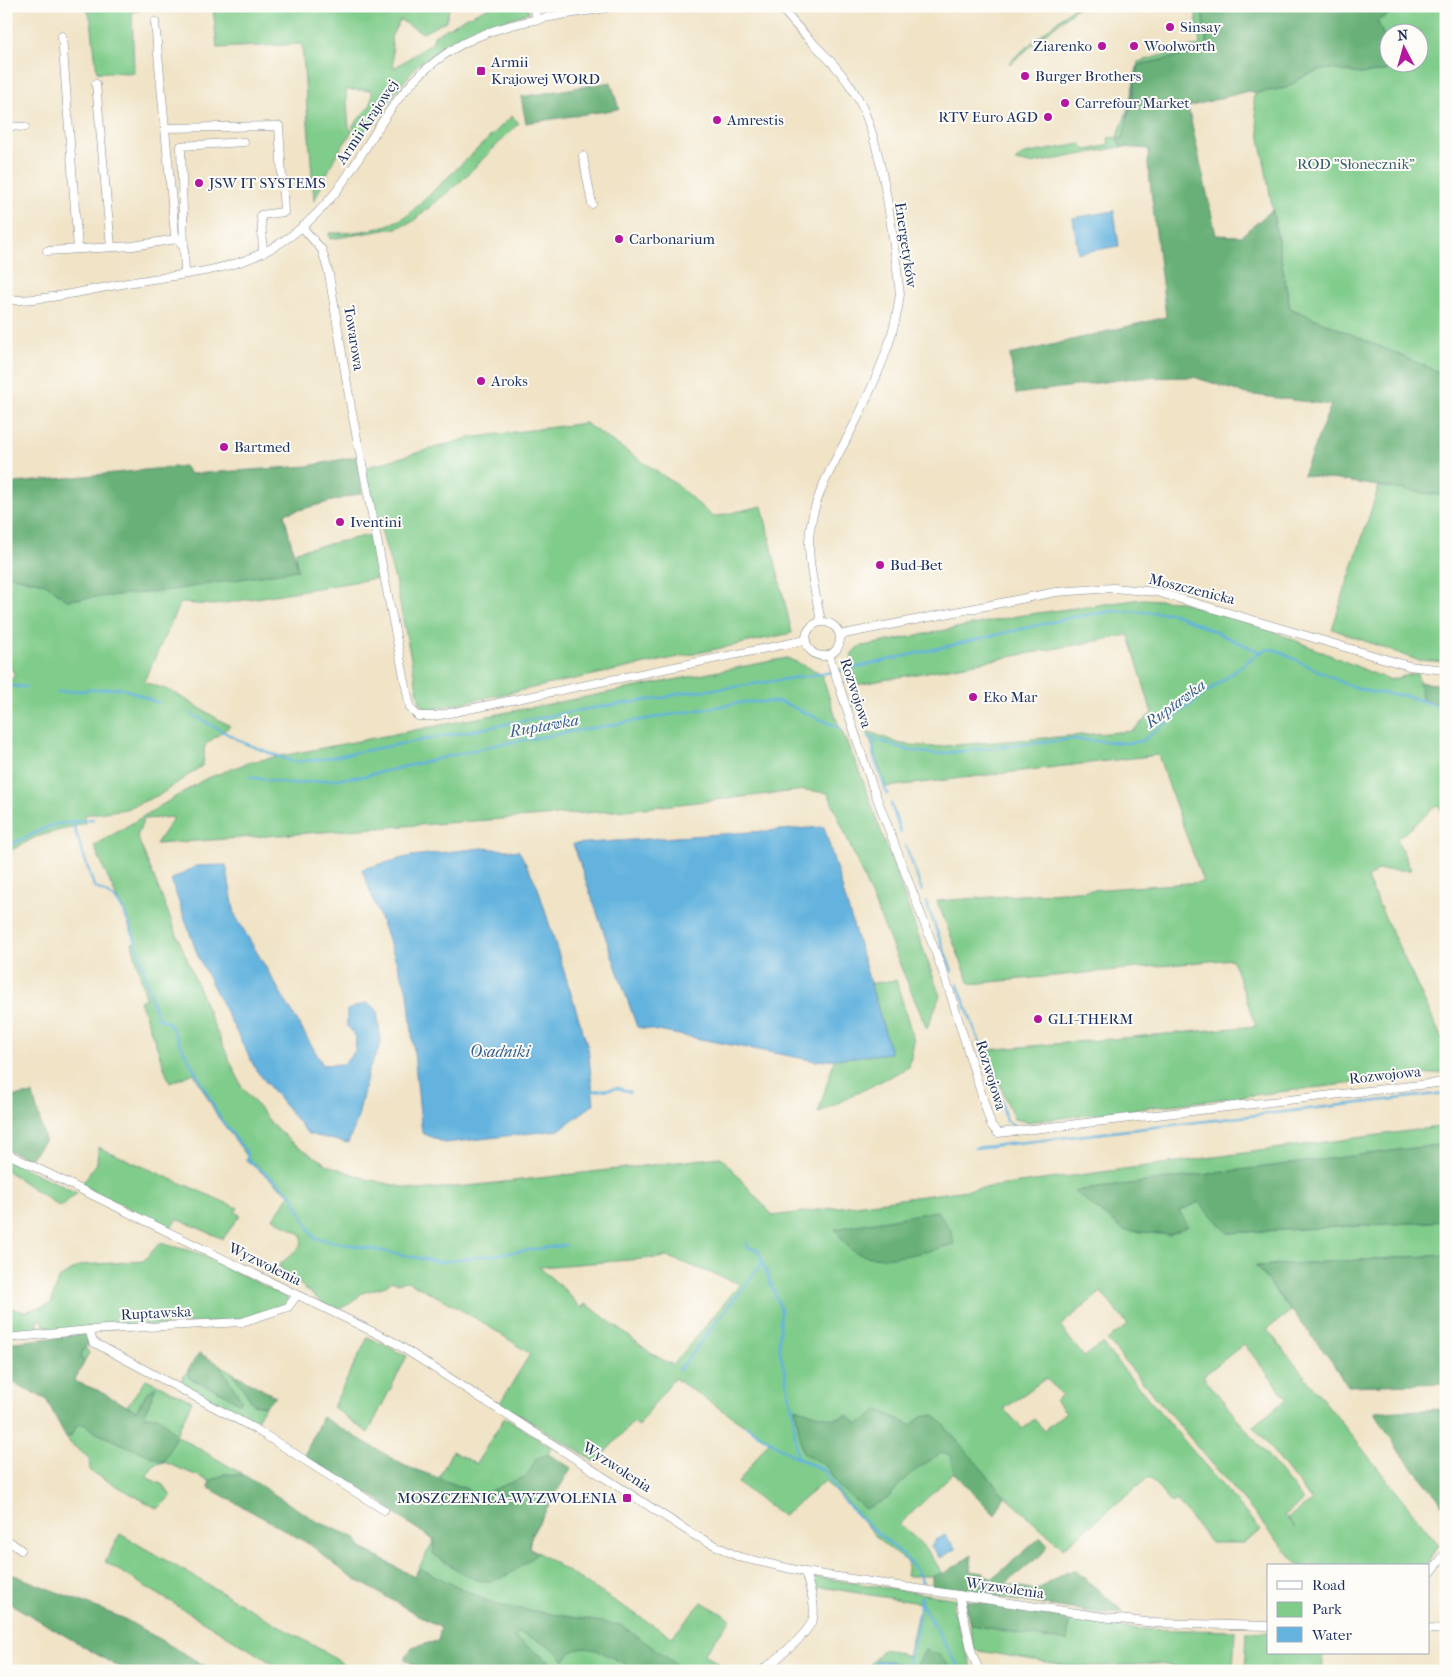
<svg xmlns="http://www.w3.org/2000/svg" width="1452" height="1677" font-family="'IM FELL French Canon',serif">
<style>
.green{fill:#80cc8b;stroke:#4e7e74;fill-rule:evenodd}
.forest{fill:#68b077;stroke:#42706a}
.water{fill:#63b3de;stroke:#3f719e}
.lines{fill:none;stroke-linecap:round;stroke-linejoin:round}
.stream{stroke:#63b3de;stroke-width:2.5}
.minor-casing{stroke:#868992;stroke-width:9}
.minor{stroke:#fff;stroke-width:8}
.poi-dot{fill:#b5179e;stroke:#fdfcf7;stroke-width:2}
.labels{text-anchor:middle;stroke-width:4;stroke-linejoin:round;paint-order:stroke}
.poi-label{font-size:15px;fill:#1b2f5e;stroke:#fdfcf7;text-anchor:start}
.street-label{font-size:15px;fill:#1b2f5e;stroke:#fdfcf7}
.park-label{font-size:15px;fill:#395e6c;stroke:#fdfcf7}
.water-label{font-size:16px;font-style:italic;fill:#345d8b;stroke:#fdfcf7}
</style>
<rect width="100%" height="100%" fill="#fdfcf7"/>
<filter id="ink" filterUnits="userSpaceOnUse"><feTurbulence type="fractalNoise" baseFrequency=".02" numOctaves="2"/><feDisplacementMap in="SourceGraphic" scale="10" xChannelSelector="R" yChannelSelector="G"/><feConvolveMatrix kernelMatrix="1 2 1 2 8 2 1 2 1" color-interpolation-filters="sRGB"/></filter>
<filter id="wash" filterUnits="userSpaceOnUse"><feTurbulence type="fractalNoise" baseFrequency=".0096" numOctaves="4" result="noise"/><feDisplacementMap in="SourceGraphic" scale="20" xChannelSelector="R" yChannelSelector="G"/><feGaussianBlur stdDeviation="1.12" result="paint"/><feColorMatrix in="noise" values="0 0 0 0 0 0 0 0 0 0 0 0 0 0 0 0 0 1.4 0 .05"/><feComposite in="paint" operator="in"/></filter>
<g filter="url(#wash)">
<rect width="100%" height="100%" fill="#f0e3c6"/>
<g class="green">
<path d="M86,6H160L132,12L134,73L97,72L91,20Z"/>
<path d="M213,6H450L446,21L423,33L400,20L391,37L394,68L432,43L434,36L465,18L492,6H524L530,12L463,35L418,64L361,136L352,127L371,104L372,90H346L349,128L353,131L336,155L314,201L302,44L217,48Z"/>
<path d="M1075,6H1079L1010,64L1009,62Z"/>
<path d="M1195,6H1201L1208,50L1139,65L1123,138L1117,139L1121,147L1030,164L1015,161L1024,154L1081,144L1087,150L1109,145L1108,138L1117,137L1128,109L1138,62L1200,45Z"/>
<path d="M1404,6H1446V375L1290,308L1253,98L1256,93L1286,88L1306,75L1321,70L1331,69L1360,74L1386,71L1393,63L1420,62V32H1390L1389,48L1377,21Z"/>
<path d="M512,116L519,123L461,181L412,222L396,228L330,239L329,233C356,234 386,229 408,215Z"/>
<path d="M585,423L677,485L713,517L762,506L792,633L428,710L420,703L395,580L364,468L469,438Z"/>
<path d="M1379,486L1446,496V662L1417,660L1332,629Z"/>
<path d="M370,535L378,578L214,605L180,603L144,682L171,691L230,726L205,745L203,765L161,794L126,809L84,815L85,823L36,837L6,853V701H11L6,693V684L15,675L6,659V575L30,581L296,568V551Z"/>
<path d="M1142,599L1178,601L1268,629L1389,680L1417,673L1421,689L1446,693V817L1438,805L1397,839L1411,870H1378L1367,879L1444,1043H1446V1072L1028,1122L1014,1119L986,1050L1256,1026L1232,959L970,984L937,901L1203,882L1158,755L886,787L867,731L901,744L933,747L1132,731L1152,713L1130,639L1129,635L856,685L851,667L852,653L858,647L1023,615Z"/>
<path d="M787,658L821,673L837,721L859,770L940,996L927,1029L828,793L805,790L626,810L156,844L174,817L144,819L137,836L146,858L214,1026L242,1087L272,1124L290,1141L328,1165L366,1179L417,1190L478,1185L721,1157L773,1216L1446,1126V1144L1362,1155L1327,1163L1323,1160L1075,1191L1179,1211L1199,1202L1228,1233L1446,1221V1255L1256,1266L1291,1311L1267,1329L1439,1545L1426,1566H1299L1107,1340L1128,1325L1101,1292L1060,1326L1084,1357L1102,1344L1261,1531L1243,1543H1211L1176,1500L1171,1503L1149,1477L1063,1548L1003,1494L970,1457L899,1525C917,1537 934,1556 943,1576H906L908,1562L883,1544L825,1481L783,1516L738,1483L769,1441L674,1378L638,1426L633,1422L596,1462L500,1403L530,1354C490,1326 450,1302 407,1281L397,1283L392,1281L383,1287L362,1293L351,1303L333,1312L278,1266L301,1246L302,1235L273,1218L290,1195L246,1160L247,1156L218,1117L194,1073L170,1083L140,1001L146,998L132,943L136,942L94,846L205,779L250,762ZM668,1257L740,1284L673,1365L652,1354L588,1305L585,1304L581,1308L566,1291L539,1267ZM1244,1344L1287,1399L1253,1426L1312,1501L1287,1518L1295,1528L1284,1515L1304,1501L1203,1376ZM1046,1378L1062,1395L1055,1401L1066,1412L1044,1430L1034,1419L1023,1429L1004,1409Z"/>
<path d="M896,980L914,1041L909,1067L818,1113L835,1057L868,984Z"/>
<path d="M98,1147L238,1208L235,1212L240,1215L223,1239L178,1219L170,1228L81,1185L97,1163Z"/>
<path d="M6,1159L77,1193L60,1207L6,1170Z"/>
<path d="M160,1243L195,1252L287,1297L288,1302L284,1306L242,1320L46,1332L42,1320H37L39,1332L6,1335V1313L11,1308L24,1312L51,1304L58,1279L81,1265L143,1261Z"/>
<path d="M79,1337L89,1353L73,1381L99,1391L96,1433L144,1416L141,1401L136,1412L127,1406L146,1379L192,1401L176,1435L244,1475L225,1474L210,1481L164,1462L154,1465L146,1477L163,1485L171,1496L158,1509L90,1471L89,1458L70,1443L46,1399L12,1382L6,1377V1344Z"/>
<path d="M368,1337L407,1356L368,1433L333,1407Z"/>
<path d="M219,1364L233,1373L253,1404L265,1406L254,1425L179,1385L189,1368V1378L225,1394L238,1403L241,1401Z"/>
<path d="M322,1417L405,1466L439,1478L452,1451L476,1464L505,1417L551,1447L548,1454L571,1468L532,1534L529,1547L672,1637L702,1602L731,1619L704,1654L730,1671H423L412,1647L438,1641L441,1628L348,1575L362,1548L414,1577L434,1540L395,1514L378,1499L304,1456Z"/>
<path d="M120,1534L330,1655L352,1671H285L105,1562Z"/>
<path d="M817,1577L957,1599L952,1607L973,1671H864L884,1648L908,1657L920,1603L821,1587L816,1592L812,1581Z"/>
<path d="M966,1605L1134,1629L1235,1631L1233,1671H1176V1666L1156,1664L1075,1667L974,1650Z"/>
<path d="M1247,1631L1268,1632V1653H1324L1322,1671H1245Z"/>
</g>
<g class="forest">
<path d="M1201,6H1404L1377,21L1389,48L1390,62L1393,63L1386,71L1360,74L1331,69L1321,70L1306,75L1286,88L1256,93L1248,91L1188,107L1216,235L1241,236L1272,210L1290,308L1446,375V496L1303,475L1331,405L1246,394L1194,377L1134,378L1016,394L1010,355L1166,317L1148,165L1149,149L1121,147L1117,139L1123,138L1139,65L1208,50Z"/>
<path d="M611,82L619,109L526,123L521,97Z"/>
<path d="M358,456L362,493L284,514L298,570L172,590L67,600L44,583L6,575V484L184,466L190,474L308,466Z"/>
<path d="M1419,682L1446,685V706L1422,699Z"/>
<path d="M33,1094L45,1140L29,1160L6,1149V1097Z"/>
<path d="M1446,1144V1221L1228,1233L1199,1202L1179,1211L1188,1226L1169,1235L1123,1230L1074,1191Z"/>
<path d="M937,1211L951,1230L954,1244C931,1251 872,1267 852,1250C845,1245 840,1235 835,1229Z"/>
<path d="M1446,1255V1383L1347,1386L1330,1359L1256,1266Z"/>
<path d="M86,1334L91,1343C84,1347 81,1351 81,1359L85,1361L74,1381L97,1390L136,1411L146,1394L156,1386L144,1416L160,1417L176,1435L164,1462L96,1433L84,1424L77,1425L70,1437H66L46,1399L12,1382L6,1377V1343Z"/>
<path d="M199,1353L219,1364L242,1401L238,1403L225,1394L189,1378V1368Z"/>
<path d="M233,1373L276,1397L265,1406L253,1404Z"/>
<path d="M795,1408L833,1419L847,1415L858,1424L879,1410L911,1425L921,1417L935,1415L1005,1496L995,1515L954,1473L950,1455L941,1453L910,1474L887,1499L865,1509L838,1486L826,1466L803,1453Z"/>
<path d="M1446,1409V1508L1396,1447L1375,1412Z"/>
<path d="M322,1417L405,1466L465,1488L478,1496L527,1476L536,1459L548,1454L571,1468L532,1534L528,1547L538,1553C522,1565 500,1586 478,1580C463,1576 447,1562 433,1554L434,1540L395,1514L378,1499L304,1456Z"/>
<path d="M225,1474L244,1475L316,1521L356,1538L362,1549L414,1577L419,1568L496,1605L621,1625L686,1671H639L599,1651L584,1647L573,1651L564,1661C554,1645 535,1639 518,1633L514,1637C529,1649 546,1656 560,1671H421L405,1659L412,1647L438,1641L441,1628L348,1575L312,1546L283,1529L209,1488L210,1481Z"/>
<path d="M1041,1537L1048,1545L1042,1554L1005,1584L1036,1590L1067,1572L1075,1570L1124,1612L1105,1614L932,1588V1576L945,1573L972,1555L970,1571L984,1573L992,1579Z"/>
<path d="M6,1572L123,1618L214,1671H125L6,1601Z"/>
<path d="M965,1600L1070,1617L1067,1642L971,1625Z"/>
<path d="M925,1650L938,1654L955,1671H917L916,1666Z"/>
</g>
<g class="water">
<path d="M1114,211L1119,246L1078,253L1073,218Z"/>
<path d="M824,827L891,1053L816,1061L637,1027L573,844Z"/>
<path d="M482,848L519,851L537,885L588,1048L594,1104L559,1130L445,1143L422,1133L408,993L362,869L411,856Z"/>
<path d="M226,865L235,915L323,1065L344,1064L355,1051L356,1037L347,1025V1010L367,1003L377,1010L381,1044L368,1072L357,1121L348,1143L308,1134L256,1070L199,959L171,880L196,866Z"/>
<path d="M945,1535L956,1549L940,1558L931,1546L935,1540Z"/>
<path d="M876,1660L901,1664L898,1671H871Z"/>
</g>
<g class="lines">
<g class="stream">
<path d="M6,686L26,687"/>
<path d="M58,692L122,688L158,703"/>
<path d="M191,714L244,743L294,762L316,760L587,709L668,697L679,693L735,687L845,670L1069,618L1113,611L1173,613L1260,652"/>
<path d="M869,737L907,750L936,754L1073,739L1127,743L1142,741L1260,652L1268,649L1276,650L1345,684L1370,692L1408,696L1446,709"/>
<path d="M874,739L873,754L887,794"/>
<path d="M250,777L291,784L365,776L500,744L745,702H781L840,728"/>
<path d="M891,804L901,833"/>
<path d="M72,821L94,886C100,891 108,893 114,898C135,917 146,989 158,1018L169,1023L222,1121L246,1151L248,1160L291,1193L314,1238L440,1262L566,1245"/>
<path d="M906,846L922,891"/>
<path d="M6,847L52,825L93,819"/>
<path d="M926,902L952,971"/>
<path d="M957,983L1000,1095L1006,1121L1014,1125"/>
<path d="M593,1091L618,1088L630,1092"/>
<path d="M975,1148L1446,1093"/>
<path d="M747,1243V1248L758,1250L781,1310L779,1346L793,1412L797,1457"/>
<path d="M679,1370L763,1262"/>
<path d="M745,1425L795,1457L825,1471C835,1493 857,1516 875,1531C893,1546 914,1561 923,1583"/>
<path d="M921,1603L961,1671"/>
<path d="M906,1671L917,1628L921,1596"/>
</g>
</g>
</g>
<g filter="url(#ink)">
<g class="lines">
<g class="minor-casing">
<g id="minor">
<path d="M533,6L538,20"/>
<path d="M780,6C802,36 833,58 853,90C883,135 893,239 900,294C895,338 876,379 857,419C838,457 810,498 809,542C809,569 816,596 821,621"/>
<path d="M155,22L175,235L184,248L185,273"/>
<path d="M62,36L78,249"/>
<path d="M96,84L111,247"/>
<path d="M6,126L25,127"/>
<path d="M166,128L279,126L284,212L261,215L263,253"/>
<path d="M583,156L592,204"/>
<path d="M303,228L322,250L329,274L351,408L409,702L410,708L418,716H435L806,640"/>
<path d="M184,248L181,146L244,142"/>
<path d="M47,251L133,246L177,239"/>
<path d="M6,300C48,301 92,289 133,282C175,275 224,272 262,253C292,239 314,219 335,193C374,142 392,88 450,51C498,20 562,16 617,6"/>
<circle cx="823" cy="639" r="17"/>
<path d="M840,637L844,634L1056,592L1113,588L1157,592L1409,666L1446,670"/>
<path d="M829,655L872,785L946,980L991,1125L998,1133L1446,1082"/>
<path d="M6,1153L392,1341L694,1535L739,1557L805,1572L1110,1618L1155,1623L1268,1626"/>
<path d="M89,1330L93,1342L257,1430L384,1510"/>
<path d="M6,1338L89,1330L242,1322L288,1307L297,1295"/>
<path d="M6,1539L21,1550"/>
<path d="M1428,1576L1446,1553"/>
<path d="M959,1595L972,1653L979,1671"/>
<path d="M1428,1629L1446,1630"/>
<path d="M761,1671C775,1661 809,1634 813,1618C816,1603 809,1586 805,1572"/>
</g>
</g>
<use href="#minor" class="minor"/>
</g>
</g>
<g class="poi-dot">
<circle cx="1170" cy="27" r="5"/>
<circle cx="1102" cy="46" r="5"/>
<circle cx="1134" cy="46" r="5"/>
<rect x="476" y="66" width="10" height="10" rx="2.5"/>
<circle cx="1025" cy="76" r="5"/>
<circle cx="1065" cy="103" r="5"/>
<circle cx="1048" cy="117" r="5"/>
<circle cx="717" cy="120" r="5"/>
<circle cx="199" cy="183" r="5"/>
<circle cx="619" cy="239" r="5"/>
<circle cx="481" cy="381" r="5"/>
<circle cx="224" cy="447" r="5"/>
<circle cx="340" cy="522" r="5"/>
<circle cx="880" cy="565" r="5"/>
<circle cx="973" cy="697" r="5"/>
<circle cx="1038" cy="1019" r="5"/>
<rect x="622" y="1493" width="10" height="10" rx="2.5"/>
</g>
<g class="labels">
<g class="poi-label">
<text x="1180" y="32">Sinsay</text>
<text x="1092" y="51" text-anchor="end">Ziarenko</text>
<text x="1144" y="51">Woolworth</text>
<text x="491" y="67">Armii<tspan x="491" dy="17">Krajowej WORD</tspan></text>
<text x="1035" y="81">Burger Brothers</text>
<text x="1075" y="108">Carrefour Market</text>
<text x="1038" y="122" text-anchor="end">RTV Euro AGD</text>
<text x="727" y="125">Amrestis</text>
<text x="209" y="188">JSW IT SYSTEMS</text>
<text x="629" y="244">Carbonarium</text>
<text x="491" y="386">Aroks</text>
<text x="234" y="452">Bartmed</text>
<text x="350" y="527">Iventini</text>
<text x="890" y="570">Bud-Bet</text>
<text x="983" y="702">Eko Mar</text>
<text x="1048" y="1024">GLI-THERM</text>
<text x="617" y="1503" text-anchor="end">MOSZCZENICA-WYZWOLENIA</text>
</g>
<g class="street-label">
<text transform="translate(367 122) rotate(-56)" y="5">Armii Krajowej</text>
<text transform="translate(906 245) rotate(82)" y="5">Energetyków</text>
<text transform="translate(354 338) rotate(81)" y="5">Towarowa</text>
<text transform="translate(1192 589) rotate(14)" y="5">Moszczenicka</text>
<text transform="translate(856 693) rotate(72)" y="5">Rozwojowa</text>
<text transform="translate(991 1075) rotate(73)" y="5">Rozwojowa</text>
<text transform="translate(1385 1075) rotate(-6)" y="5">Rozwojowa</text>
<text transform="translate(265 1264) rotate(26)" y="5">Wyzwolenia</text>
<text transform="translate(156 1313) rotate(-3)" y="5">Ruptawska</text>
<text transform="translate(617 1467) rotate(33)" y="5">Wyzwolenia</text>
<text transform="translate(1005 1588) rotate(8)" y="5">Wyzwolenia</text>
</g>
<g class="park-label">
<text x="1356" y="169">ROD "Słonecznik"</text>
</g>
<g class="water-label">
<text transform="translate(1175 703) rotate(-36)" y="6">Ruptawka</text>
<text transform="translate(544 725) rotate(-10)" y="6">Ruptawka</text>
<text x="500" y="1057">Osadniki</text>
</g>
</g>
<rect width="1452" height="1677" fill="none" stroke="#fdfcf7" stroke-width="25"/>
<rect x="1267" y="1564" width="162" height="90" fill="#fdfcf7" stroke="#a3aaba"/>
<rect x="1277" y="1581" width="25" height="8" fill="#ffffff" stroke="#a3aaba"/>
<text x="1312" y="1590" font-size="15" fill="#1b2f5e">Road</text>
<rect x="1277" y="1602" width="25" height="15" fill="#80cc8b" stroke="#a3aaba"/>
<text x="1312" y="1614" font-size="15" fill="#1b2f5e">Park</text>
<rect x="1277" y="1627" width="25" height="15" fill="#63b3de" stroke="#a3aaba"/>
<text x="1312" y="1640" font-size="15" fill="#1b2f5e">Water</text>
<g transform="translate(1404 48) rotate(354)"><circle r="24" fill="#fdfcf7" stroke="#a3aaba"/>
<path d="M0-4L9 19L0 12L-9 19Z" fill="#b5179e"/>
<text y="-8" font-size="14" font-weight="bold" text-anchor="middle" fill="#1b2f5e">N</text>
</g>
</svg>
